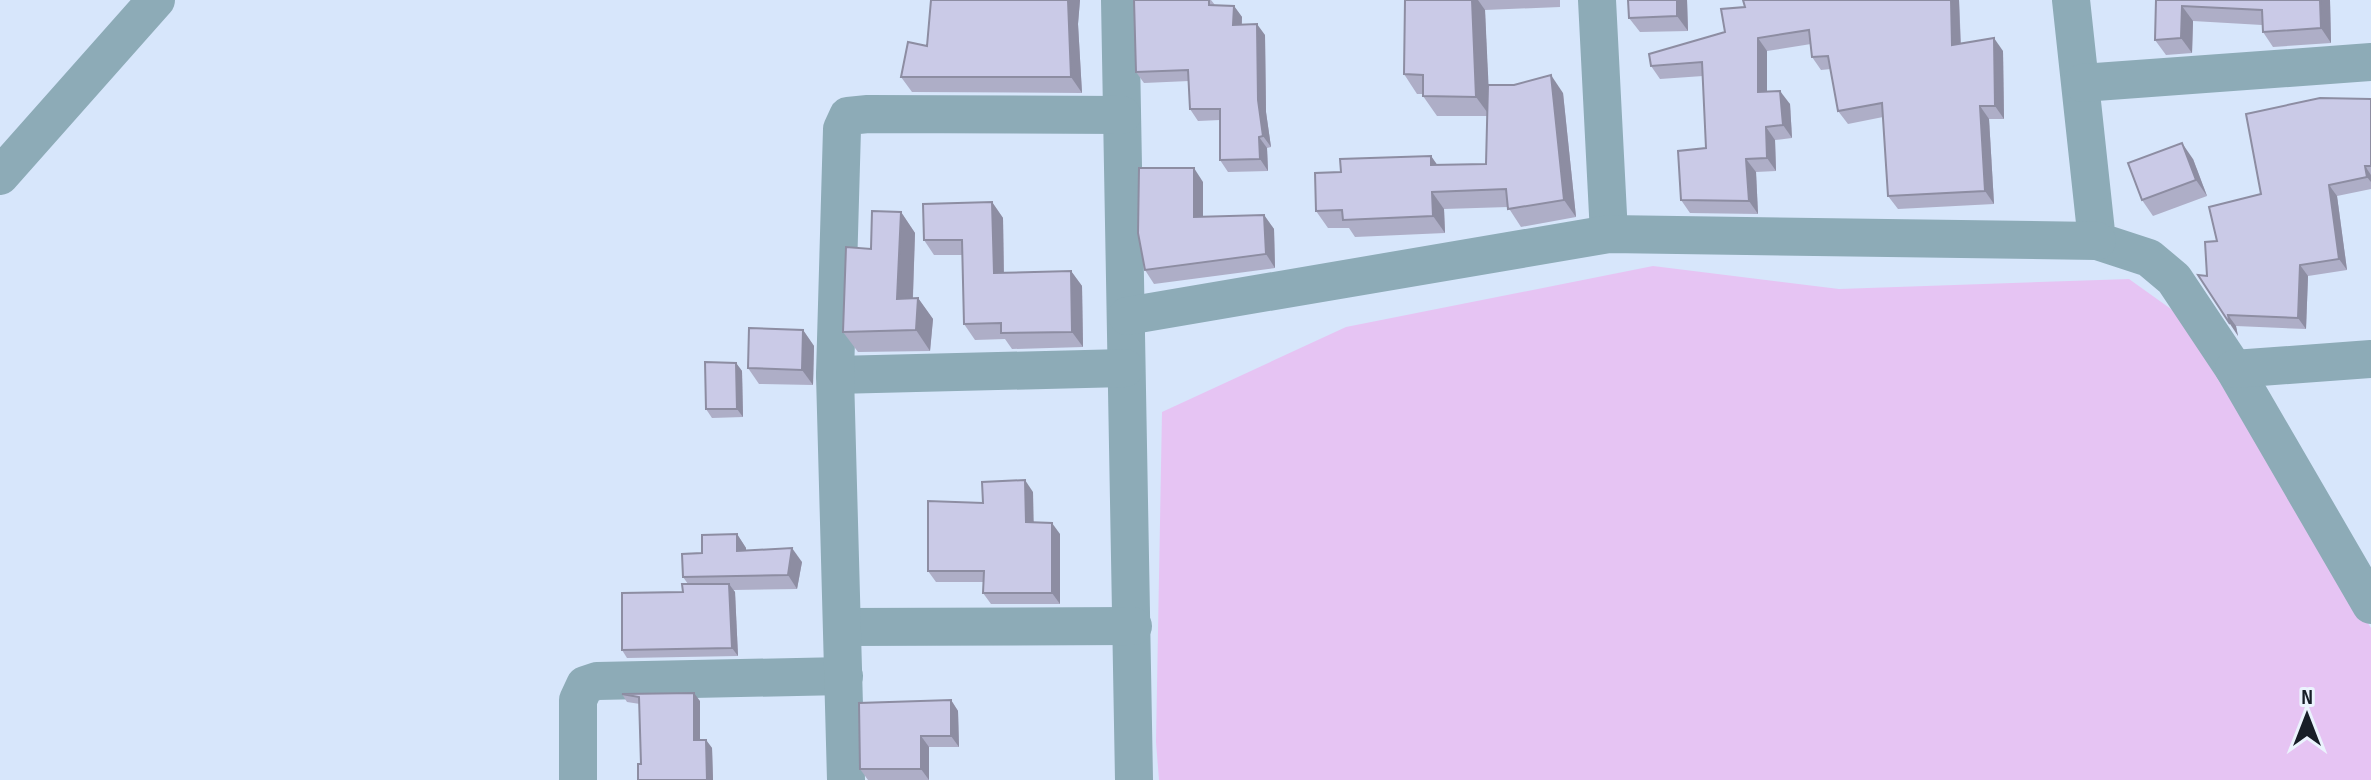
<svg xmlns="http://www.w3.org/2000/svg" width="2371" height="780" font-family="'Sofia Sans Condensed',sans-serif">
<style>
.green{fill:#e6c4f3}
.lines{fill:none;stroke-linecap:round;stroke-linejoin:round}
.minor{stroke:#8dabb7;stroke-width:38}
.wall{fill:#aeaec7}
.shaded-wall{fill:#8d8da2}
.building{fill:#cacae7;stroke:#8d8da2;stroke-width:2}
</style>
<rect width="100%" height="100%" fill="#d7e6fb"/>
<path class="green" d="M1653,266L1839,289L2129,279L2178,314L2371,628V780H1159L1156,742L1162,412L1346,327Z"/>
<g class="lines">
<g class="minor">
<path d="M1120,0L1134,780"/>
<path d="M1597,0L1609,234"/>
<path d="M2071,0L2097,241L2149,258L2174,279L2234,369L2371,605"/>
<path d="M2082,83L2371,62"/>
<path d="M0,176L156,0"/>
<path d="M1127,316L1609,234L2097,241"/>
<path d="M2234,369L2371,359"/>
<path d="M835,375L1125,368"/>
<path d="M843,627L1133,626"/>
<path d="M578,780V700L585,685L597,681L844,676"/>
<path d="M846,780L835,375L842,129L848,116L868,114L1122,115"/>
</g>
</g>
<g class="wall">
<path d="M931,0H1080L1078,24L1082,93L912,92L901,77L927,46Z"/>
<path d="M1134,0H1211L1215,5L1234,6L1242,17V25L1265,35L1266,112L1271,147L1267,148L1268,171L1228,172L1220,160V120L1198,121L1190,109L1189,81L1144,83L1136,72Z"/>
<path d="M1405,0H1560V7L1485,10L1488,85L1563,93L1576,217L1521,227L1508,207L1444,209L1445,233L1355,237L1349,228H1328L1316,211L1341,172L1431,156L1437,165L1486,164L1488,116H1437L1423,96V94H1417L1404,74Z"/>
<path d="M1687,0L1688,31L1640,32L1629,18Z"/>
<path d="M1959,0L1961,44L2003,51L2004,119H1989L1994,204L1898,209L1888,196L1883,117L1848,124L1838,111L1831,69L1821,70L1812,57L1811,44L1767,51V92L1790,104L1792,138L1775,140L1776,171L1756,172L1758,214L1690,213L1681,200L1706,148L1703,76L1660,79L1651,66L1725,32L1745,7Z"/>
<path d="M2156,0H2330L2331,43L2273,47L2263,32L2262,25L2193,21L2192,53L2166,55L2155,40Z"/>
<path d="M2371,99V189L2337,196L2347,270L2308,276L2306,329L2236,326L2238,336L2207,276L2217,241L2261,194Z"/>
<path d="M2193,159L2207,196L2153,216L2142,200Z"/>
<path d="M1203,182V217L1264,215L1274,229L1275,268L1154,284L1145,270Z"/>
<path d="M992,202L1003,218L1004,273L1071,271L1082,286L1083,347L1012,349L1005,339L975,340L964,324L963,255H934L924,240Z"/>
<path d="M901,212L915,233L913,298H918L933,319L930,351L858,352L843,332L871,249Z"/>
<path d="M803,330L814,346L813,385L759,384L748,368Z"/>
<path d="M736,363L742,371L743,417L712,418L706,409Z"/>
<path d="M1033,492V523L1060,534V604H991L983,593V582H936L928,571L983,503Z"/>
<path d="M737,534L746,548V551L802,562L797,589L733,590L735,592L738,656L627,658L622,650L683,592L688,584L683,577L702,553Z"/>
<path d="M622,694L700,701V740H706L712,748L713,780H638L641,764L640,704L627,702Z"/>
<path d="M951,700L958,711L959,747H929V780H868L860,769Z"/>
</g>
<g class="shaded-wall">
<path d="M1068,0H1080L1078,24L1082,93L1071,77Z"/>
<path d="M1472,0H1478L1485,10L1490,116L1476,97Z"/>
<path d="M1677,0H1687L1688,31L1677,16Z"/>
<path d="M1951,0H1959L1961,58L1952,45Z"/>
<path d="M2320,0H2330L2331,43L2321,28Z"/>
<path d="M1234,6L1242,17L1241,36L1233,25Z"/>
<path d="M2182,6L2193,21L2192,53L2181,38Z"/>
<path d="M1257,24L1265,35L1266,112L1271,147L1263,136L1258,100Z"/>
<path d="M1758,38L1767,51V105L1758,92Z"/>
<path d="M1994,38L2003,51L2004,119L1995,106Z"/>
<path d="M1551,75L1563,93L1576,217L1564,200Z"/>
<path d="M1780,91L1790,104L1792,138L1783,125Z"/>
<path d="M1980,106L1989,119L1994,204L1985,191Z"/>
<path d="M1766,127L1775,140L1776,171L1767,158Z"/>
<path d="M1259,137L1267,148L1268,171L1260,159Z"/>
<path d="M2182,143L2193,159L2207,196L2196,180Z"/>
<path d="M1431,156L1443,173L1431,165Z"/>
<path d="M1746,159L1756,172L1758,214L1749,201Z"/>
<path d="M2365,166L2371,175V182L2367,177Z"/>
<path d="M1194,168L1203,182V231L1194,217Z"/>
<path d="M2329,185L2337,196L2347,270L2339,259Z"/>
<path d="M1432,192L1444,209L1445,233L1433,216Z"/>
<path d="M992,202L1003,218L1004,288L994,273Z"/>
<path d="M901,212L915,233L912,320L897,299Z"/>
<path d="M1264,215L1274,229L1275,268L1266,254Z"/>
<path d="M2300,265L2308,276L2306,329L2298,318Z"/>
<path d="M1071,271L1082,286L1083,347L1072,332Z"/>
<path d="M918,298L933,319L930,351L916,330Z"/>
<path d="M2228,315L2236,326L2238,336L2230,324Z"/>
<path d="M803,330L814,346L813,385L802,370Z"/>
<path d="M736,363L742,371L743,417L737,409Z"/>
<path d="M1025,480L1033,492L1034,534L1026,522Z"/>
<path d="M1052,523L1060,534V604L1052,593Z"/>
<path d="M737,534L746,548V565L737,551Z"/>
<path d="M792,548L802,562L797,589L788,575Z"/>
<path d="M729,584L735,592L738,656L732,648Z"/>
<path d="M694,693L700,701V748L694,740Z"/>
<path d="M951,700L958,711L959,747L951,736Z"/>
<path d="M921,736L929,747V780L921,769Z"/>
<path d="M706,740L712,748L713,780H707Z"/>
</g>
<g class="building">
<path d="M931,0H1068L1071,77H901L908,42L927,46Z"/>
<path d="M1134,0H1209V5L1234,6L1233,25L1257,24L1258,100L1263,136L1259,137L1260,159L1220,160V109H1190L1188,70L1136,72Z"/>
<path d="M1405,0H1472L1476,97L1423,96V75L1404,74Z"/>
<path d="M1628,0H1677V16L1629,18Z"/>
<path d="M1743,0H1951L1952,45L1994,38L1995,106H1980L1985,191L1888,196L1882,103L1838,111L1828,56L1812,57L1809,30L1758,38V92L1780,91L1783,125L1766,127L1767,158L1746,159L1749,201L1681,200L1678,151L1706,148L1702,62L1651,66L1649,54L1725,32L1721,9L1745,7Z"/>
<path d="M2156,0H2320L2321,28L2263,32L2262,10L2182,6L2181,38L2155,40Z"/>
<path d="M1551,75L1564,200L1508,209L1506,189L1432,192L1433,216L1343,220L1342,210L1316,211L1315,173L1341,172L1340,159L1431,156V165L1486,164L1488,85H1514Z"/>
<path d="M2320,98L2371,99V166H2365L2367,177L2329,185L2339,259L2300,265L2298,318L2228,315L2230,324L2198,275L2207,276L2205,242L2217,241L2209,207L2261,194L2246,114Z"/>
<path d="M2182,143L2196,180L2142,200L2128,163Z"/>
<path d="M1139,168H1194V217L1264,215L1266,254L1145,270L1138,233Z"/>
<path d="M992,202L994,273L1071,271L1072,332L1001,333V323L964,324L962,240H924L923,204Z"/>
<path d="M872,211L901,212L897,299L918,298L916,330L843,332L846,247L871,249Z"/>
<path d="M749,328L803,330L802,370L748,368Z"/>
<path d="M705,362L736,363L737,409H706Z"/>
<path d="M1025,480L1026,522L1052,523V593H983L984,571H928V501L983,503L982,482Z"/>
<path d="M737,534V551L792,548L788,575L683,577L682,554L702,553V535Z"/>
<path d="M682,584H729L732,648L622,650V593L683,592Z"/>
<path d="M694,693V740H706L707,780H638V764H641L639,697L622,694Z"/>
<path d="M951,700V736H921V769H860L859,703Z"/>
</g>
<g transform="translate(2307 716)" stroke="#ebf3fd" stroke-width="6" paint-order="stroke">
<path d="M0-6L14 30L0 20L-14 30Z" fill="#171e27"/>
<text y="-12" font-size="22" font-weight="bold" text-anchor="middle" fill="#171e27">N</text>
</g>
</svg>
